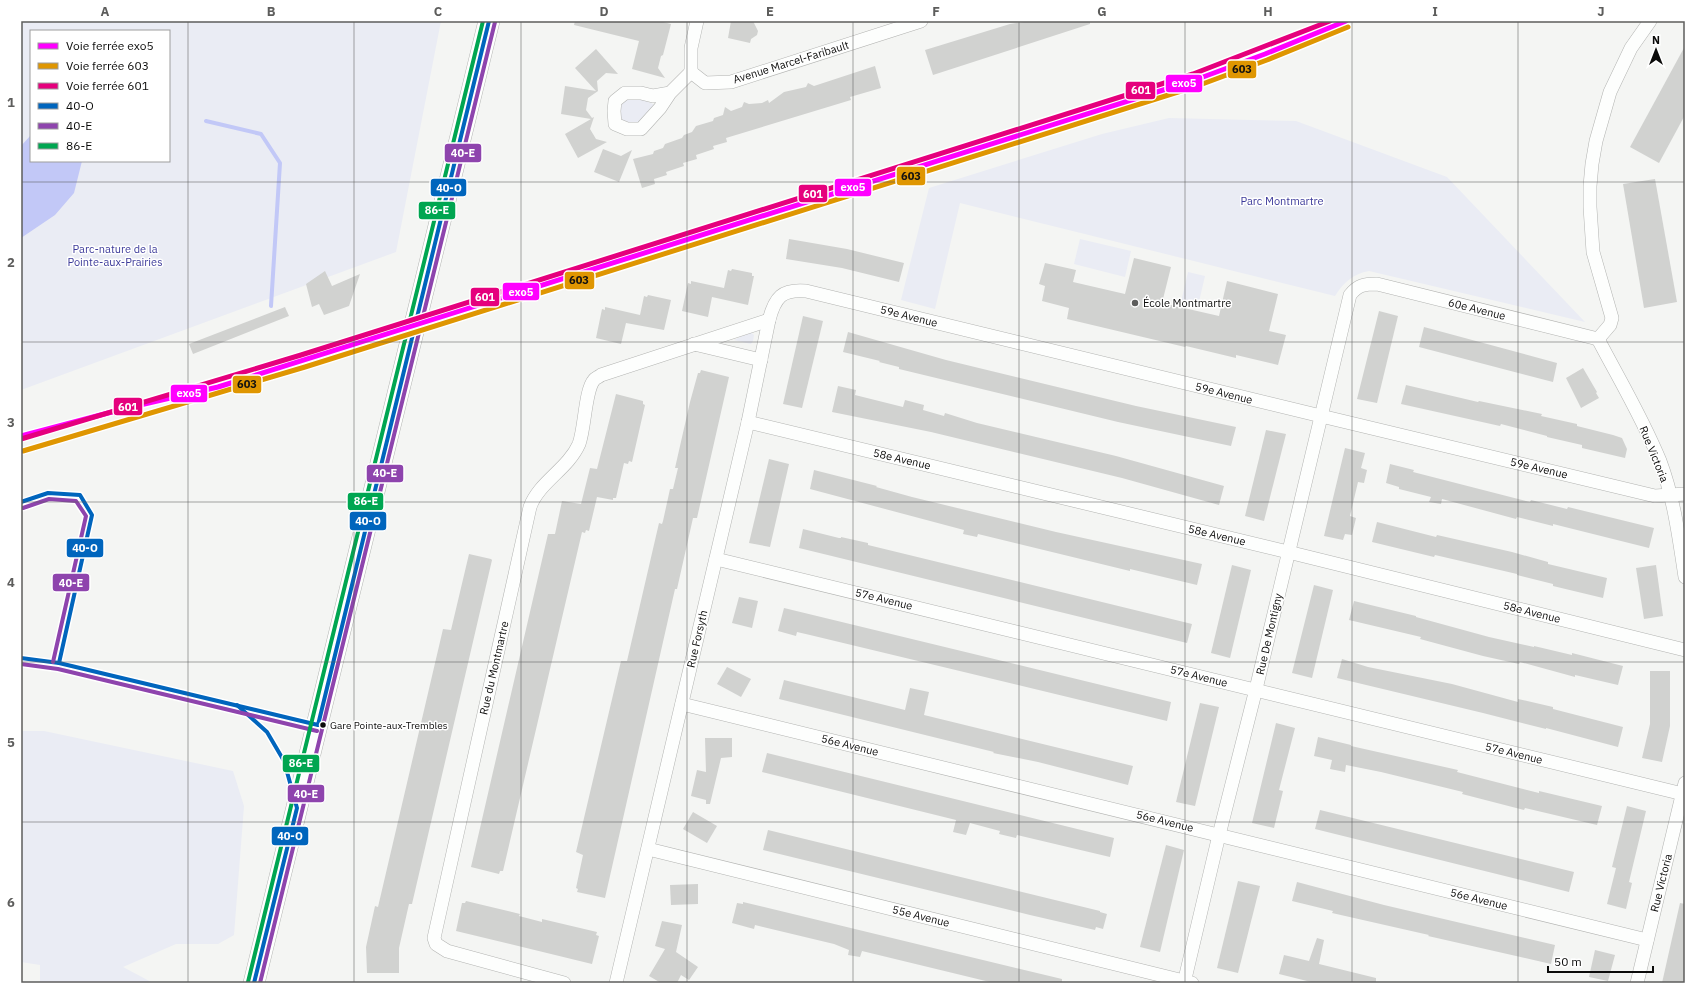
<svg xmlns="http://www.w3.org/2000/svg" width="1706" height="1004" font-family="'IBM Plex Sans',sans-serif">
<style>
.green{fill:#eaecf4;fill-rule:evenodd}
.water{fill:#c2c8f7}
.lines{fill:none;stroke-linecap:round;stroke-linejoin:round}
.stream{stroke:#c2c8f7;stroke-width:4}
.building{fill:#d1d2d0}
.minor-casing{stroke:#b3b4b2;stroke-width:14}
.primary-casing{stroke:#b3b4b2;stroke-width:22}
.minor{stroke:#fdfefd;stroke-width:13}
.primary{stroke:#fdfefd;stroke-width:21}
.bus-1-casing{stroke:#fff;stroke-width:7}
.bus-2-casing{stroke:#fff;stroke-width:7}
.bus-3-casing{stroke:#fff;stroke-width:7}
.bus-1{stroke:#0065bd;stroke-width:4}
.bus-2{stroke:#8e44ad;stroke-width:4}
.bus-3{stroke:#00a651;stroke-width:4}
.rail-1-casing{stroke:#fff;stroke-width:8}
.rail-2-casing{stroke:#fff;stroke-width:8}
.rail-3-casing{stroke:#fff;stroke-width:8}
.rail-1{stroke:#f0f;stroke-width:5}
.rail-2{stroke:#df9601;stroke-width:5}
.rail-3{stroke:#e5007d;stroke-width:5}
.grid{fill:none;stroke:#5d5d5c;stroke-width:1;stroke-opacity:0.55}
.poi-dot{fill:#5d5d5c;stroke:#fff;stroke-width:1.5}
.bus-dot{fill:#0b0b0a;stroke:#fff;stroke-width:1.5}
.labels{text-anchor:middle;stroke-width:3;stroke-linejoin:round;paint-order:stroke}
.bus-label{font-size:10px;fill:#0b0b0a;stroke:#fff;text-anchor:start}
.street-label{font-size:11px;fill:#0b0b0a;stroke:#fff}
.park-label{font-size:11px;fill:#3c3a9a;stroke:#fff}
.poi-label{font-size:11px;fill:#0b0b0a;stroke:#fff;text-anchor:start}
.line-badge{stroke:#fff;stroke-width:1.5}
.badge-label{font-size:11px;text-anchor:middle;font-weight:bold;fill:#fff}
.pale-badge-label{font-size:11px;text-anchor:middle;font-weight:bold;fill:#111}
.neatline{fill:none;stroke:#5d5d5c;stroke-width:1.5}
.grid-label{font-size:13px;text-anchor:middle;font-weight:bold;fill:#5d5d5c}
</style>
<rect width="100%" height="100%" fill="#f4f5f3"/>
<g class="green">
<path d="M21,21H441L396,252L21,390ZM31,31H169V161H31Z"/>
<path d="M637,97L655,105L639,124L625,123C617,115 619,107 626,99Z"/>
<path d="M1169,118L1296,121L1447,177L1585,322L1369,271C1353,274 1344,282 1335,296L960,203L935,309L901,300L929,188L1102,134Z"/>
<path d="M1080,239L1131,251L1125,277L1074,264Z"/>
<path d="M1188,272L1205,276L1198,306L1181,302Z"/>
<path d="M750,332L754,335L753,341L751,344L734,340Z"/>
<path d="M21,731H44L233,771L244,806L234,935L218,944H176L123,967L153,983H40V965L21,962Z"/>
</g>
<path class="water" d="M31,135V161H82L74,193L55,215L21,238V146Z"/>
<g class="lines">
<path class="stream" d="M206,121L261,134L280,163L271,306"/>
</g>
<g class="building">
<path d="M575,21H659L671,24L663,55L661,56L658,68L665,78L632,69L639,41L574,25Z"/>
<path d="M731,21H753L758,31L757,35L751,39L750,43L728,38Z"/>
<path d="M1031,21H1090V24L933,75L925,50L1010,24Z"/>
<path d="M1685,46V115L1659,163L1630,147Z"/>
<path d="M596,49L618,74L606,73L597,81L598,91L588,98L586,110L592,118L594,117L590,129L596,139L607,142L578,158L565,134L591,119L561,114L565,86L596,91L575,68Z"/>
<path d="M875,66L881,88L850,97L851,100L726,138L727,142L713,146L714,149L696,155L697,159L683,163L684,166L666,172L667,175L654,179L655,184L642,188L633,159L653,154L654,151L663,148L665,144L682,138L684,135L692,132L696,126L713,121L714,118L723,115L725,107L731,111L742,107L744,102L749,104L762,103L768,100L769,103L784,92L806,87L808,83L814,86Z"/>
<path d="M603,149L621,156L632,150L619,182L594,172Z"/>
<path d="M1655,179L1677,302L1644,308L1623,184Z"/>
<path d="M789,239L847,249L904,263L899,282L842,268L786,259Z"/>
<path d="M1134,258L1171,267L1162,303L1219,316L1227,281L1278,294L1269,331L1286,335L1278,365L1236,355V358L1186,346L1185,347L1067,319L1069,308L1042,301L1045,286L1039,284L1045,263L1076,270L1073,282L1125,294Z"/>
<path d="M732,269L752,273V276H754L748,305L712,297L708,317L682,311L688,283L691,284V281L724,288L728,270L731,271Z"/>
<path d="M325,271L332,286L360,274L349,306L324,315L319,304L312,307L306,284Z"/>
<path d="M648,295L671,300L664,330L626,323L621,344L596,338L602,309L605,310V307L640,315L644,296L647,297Z"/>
<path d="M285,307L289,316L193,354L189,344Z"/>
<path d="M1379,311L1398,316L1377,403L1357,399Z"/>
<path d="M803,316L823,321L802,408L783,404Z"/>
<path d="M1424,327L1557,363L1553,382L1419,347Z"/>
<path d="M848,332L946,360L1136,406L1236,427L1231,446L1118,422L899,369V367L879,362L880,361L843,352Z"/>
<path d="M1583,368L1597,392L1596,393L1599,398L1581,408L1566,378Z"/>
<path d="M701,370L729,377L697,518H693L677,589H675L605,898L577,892L578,889L576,888L583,855L576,852L621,661H627L659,523L662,524L663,521L670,489H673L678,468H675L690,402L698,373H700Z"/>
<path d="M1406,385L1478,402L1479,401L1542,414L1541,416L1577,424V426L1613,435L1622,438L1627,449L1625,458L1582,448V445L1547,437V436L1501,424L1500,426L1401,404Z"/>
<path d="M838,386L856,390L855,395L903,407L905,400L924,405L923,410L944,416L945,413L977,423L1116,456L1224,486L1219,505L1122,478L931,432L832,412Z"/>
<path d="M616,394L643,401V404L645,405L632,462L629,461L628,464L624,463L616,498H613V500L597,497L589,531L586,530L585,533L582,532L503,871H500L499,874L471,867L548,534H555L562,501L581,504L590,468L597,469Z"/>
<path d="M1266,430L1286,434L1264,521L1245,516Z"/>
<path d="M1345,448L1365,453L1361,468L1367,470L1364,483L1358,482L1350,516L1356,518L1352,535L1345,534L1343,540L1324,536Z"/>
<path d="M769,459L789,464L770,547L749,543Z"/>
<path d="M1390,464L1414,470L1413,472L1530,502L1531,500L1567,509L1568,507L1654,528L1649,548L1553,524V526L1517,517L1516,519L1442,499L1441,504L1429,502L1431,497L1399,489V487L1386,483Z"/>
<path d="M814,470L877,486L876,487L912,497L1056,532L1202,564L1197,585L1130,569V571L978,534L977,537L963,534L964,530L810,489Z"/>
<path d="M1377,522L1436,537L1437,535L1512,552L1548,562V564L1607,578L1603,598L1553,586V584L1517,575V574L1435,555L1434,557L1372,542Z"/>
<path d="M803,529L839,538H841V537L868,543V545L1192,624L1187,643L799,548Z"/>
<path d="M469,554L491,559L492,560L412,904H409L399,948V973H367L366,947L375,906L378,907L443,629L451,630Z"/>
<path d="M1232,565L1251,570L1230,658L1211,653Z"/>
<path d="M1656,565L1663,616L1644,619L1636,568Z"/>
<path d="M1314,585L1333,590L1312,678L1292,673Z"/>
<path d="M739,597L758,601L752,628L732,623Z"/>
<path d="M1354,601L1416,616V617L1489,637L1534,647V646L1572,655V653L1623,666L1618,685L1575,675V677L1520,662L1519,664L1483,656L1420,639L1421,637L1349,620Z"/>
<path d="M784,608L1171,702L1167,721L810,635L797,632L796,636L778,631Z"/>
<path d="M1342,659L1368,667L1452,684L1518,702V699L1553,707V709L1623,727L1618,747L1546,728V729L1483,713L1337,678Z"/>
<path d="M727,667L751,679L741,697L717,684Z"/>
<path d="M1650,671H1670V726L1662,762L1642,758L1650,724Z"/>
<path d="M784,680L905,710L910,688L929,692L924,715L1133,766L1128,785L1038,762L993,753L994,752L779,699Z"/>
<path d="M1200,703L1219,707L1195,806L1176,802Z"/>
<path d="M1276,723L1295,728L1279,790L1283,791L1274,828L1252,823Z"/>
<path d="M1318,737L1351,745V746L1458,770L1457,772L1539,793V791L1602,806L1597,825L1525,808L1524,810L1462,794L1463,792L1381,772L1346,765L1345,772L1330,769L1332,760L1314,756Z"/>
<path d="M705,738H732V757L721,758L710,804H706V800L691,796L697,770L706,772Z"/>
<path d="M767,753L1114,838L1110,857L1017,835L1016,838L999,834L1000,831L970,823L966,835L953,832L956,820L762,772Z"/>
<path d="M1627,806L1646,811L1629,882L1632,883L1626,909L1607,904L1616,868L1612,867Z"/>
<path d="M1320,810L1574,872L1569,892L1315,829Z"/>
<path d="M693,812L717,826L707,843L683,829Z"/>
<path d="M768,830L1100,911V912L1107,914L1103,929L1096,927L1095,930L1030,915L763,850Z"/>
<path d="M1166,845L1184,850L1160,952L1140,947Z"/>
<path d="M1238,881L1260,886L1238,973L1217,968Z"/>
<path d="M1297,882L1384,905L1555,945L1551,964L1428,936L1429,935L1332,913L1333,911L1292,901Z"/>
<path d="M698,884V904L671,905L670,885Z"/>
<path d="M466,901L520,914L519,916L542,922V919L597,932L596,935L599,936L592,964L456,931L462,903H465Z"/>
<path d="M743,902L1062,979V983H994L862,951L860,957L848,955L849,950L834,944L755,925L754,929L732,923L737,903L743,904Z"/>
<path d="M1680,903L1685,904V983H1662Z"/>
<path d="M662,921L682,925L676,952L698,967L689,980L681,975L677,983H661L649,976L665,949L655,946Z"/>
<path d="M1317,938L1324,940L1319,964L1376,978V983H1315L1279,974L1284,955L1309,961Z"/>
<path d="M1595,950L1615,955L1608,981L1589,977Z"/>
</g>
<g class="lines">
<g class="minor-casing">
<g id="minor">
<path d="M691,72V48L697,21"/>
<path d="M670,93L653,96L641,93H625L615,101L614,111L615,124L627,129H641L660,108L670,93L691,72L705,83L731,82L921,21"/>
<path d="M1598,339L1610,325L1612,318L1593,252L1590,207V186L1592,164L1596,141L1610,92L1631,48L1650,21"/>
<path d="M1598,339C1619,379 1643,419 1660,461C1674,498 1679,538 1685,577"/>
<path d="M694,344L761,360"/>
<path d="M748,422L1288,552L1685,650"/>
<path d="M716,559L1683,794"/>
<path d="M682,704L1647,940"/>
<path d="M648,849L1192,983"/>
<path d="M564,983L447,951L436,944L434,938L530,507C539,482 568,469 579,444C585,428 585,390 594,380C595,378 599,377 601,375L769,320"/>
<path d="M616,983L748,422L769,320C775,297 782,289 806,291L1321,416L1655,496L1685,494"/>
<path d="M1184,983L1219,835L1256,689L1350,295C1358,285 1364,284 1377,284L1598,339"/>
<path d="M1637,983L1685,783"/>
</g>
</g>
<g class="primary-casing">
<path id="primary" d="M254,983L489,21"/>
</g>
<use href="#minor" class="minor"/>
<use href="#primary" class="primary"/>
<g class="bus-1-casing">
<g id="bus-1">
<path d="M21,502L48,493L80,495L92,515L59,663"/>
<path d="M21,658L59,663L318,725L489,21"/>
<path d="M237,705L267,732L284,761L297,808L254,983"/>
</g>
</g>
<g class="bus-2-casing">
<g id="bus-2">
<path d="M23,508L49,499L76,501L86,516L53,662"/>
<path d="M21,664L58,669L317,731"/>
<path d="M260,983L495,22"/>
</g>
</g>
<g class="bus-3-casing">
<path id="bus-3" d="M248,982L483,21"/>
</g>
<use href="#bus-1" class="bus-1"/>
<use href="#bus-2" class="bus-2"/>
<use href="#bus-3" class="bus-3"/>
<g class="rail-1-casing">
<path id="rail-1" d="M21,436L127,408L218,387L1195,80L1265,54L1346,21"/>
</g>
<g class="rail-2-casing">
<path id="rail-2" d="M23,451L305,367L1197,86L1267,60L1348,27"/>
</g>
<g class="rail-3-casing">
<path id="rail-3" d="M21,439L301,355L1193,74L1330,21"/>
</g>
<use href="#rail-1" class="rail-1"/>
<use href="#rail-2" class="rail-2"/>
<use href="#rail-3" class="rail-3"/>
</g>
<path class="grid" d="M188,21V983M354,21V983M521,21V983M687,21V983M853,21V983M1019,21V983M1185,21V983M1352,21V983M1518,21V983M21,182H1685M21,342H1685M21,502H1685M21,662H1685M21,822H1685"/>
<circle class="poi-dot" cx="1135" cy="303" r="4"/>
<circle class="bus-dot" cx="323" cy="725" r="3.5"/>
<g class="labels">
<g class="bus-label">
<text x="330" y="729">Gare Pointe-aux-Trembles</text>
</g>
<g class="street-label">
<text transform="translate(791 62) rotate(-17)" y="4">Avenue Marcel-Faribault</text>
<text transform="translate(1477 309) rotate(14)" y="4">60e Avenue</text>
<text transform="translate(909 316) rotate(14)" y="4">59e Avenue</text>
<text transform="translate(1224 393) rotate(14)" y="4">59e Avenue</text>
<text transform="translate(1654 454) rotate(68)" y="4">Rue Victoria</text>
<text transform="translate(902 459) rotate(13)" y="4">58e Avenue</text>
<text transform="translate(1539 468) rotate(13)" y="4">59e Avenue</text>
<text transform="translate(1217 535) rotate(13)" y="4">58e Avenue</text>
<text transform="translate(884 599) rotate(14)" y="4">57e Avenue</text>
<text transform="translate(1532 612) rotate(14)" y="4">58e Avenue</text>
<text transform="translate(1269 634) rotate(-77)" y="4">Rue De Montigny</text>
<text transform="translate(697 639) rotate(-77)" y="4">Rue Forsyth</text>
<text transform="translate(494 668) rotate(-77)" y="4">Rue du Montmartre</text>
<text transform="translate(1199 676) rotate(14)" y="4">57e Avenue</text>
<text transform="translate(850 745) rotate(14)" y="4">56e Avenue</text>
<text transform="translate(1514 753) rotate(14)" y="4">57e Avenue</text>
<text transform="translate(1165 821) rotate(14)" y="4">56e Avenue</text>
<text transform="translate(1661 883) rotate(-76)" y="4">Rue Victoria</text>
<text transform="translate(1479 899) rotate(14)" y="4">56e Avenue</text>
<text transform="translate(921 916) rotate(14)" y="4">55e Avenue</text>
</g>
<g class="park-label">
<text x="1282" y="205">Parc Montmartre</text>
<text x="115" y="253">Parc-nature de la<tspan x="115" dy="13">Pointe-aux-Prairies</tspan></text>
</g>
<g class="poi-label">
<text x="1143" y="307">École Montmartre</text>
</g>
</g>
<g class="line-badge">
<rect x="1227" y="60" width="30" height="19" rx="4" fill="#df9601"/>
<rect x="1165" y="74" width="38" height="19" rx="4" fill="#f0f"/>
<rect x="1125" y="81" width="31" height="19" rx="4" fill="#e5007d"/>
<rect x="444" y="143" width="38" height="20" rx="4" fill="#8e44ad"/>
<rect x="896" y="166" width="30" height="20" rx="4" fill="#df9601"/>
<rect x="834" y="178" width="38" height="19" rx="4" fill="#f0f"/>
<rect x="430" y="178" width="37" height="19" rx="4" fill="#0065bd"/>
<rect x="798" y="184" width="30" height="19" rx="4" fill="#e5007d"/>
<rect x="418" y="201" width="38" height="19" rx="4" fill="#00a651"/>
<rect x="564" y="271" width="31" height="19" rx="4" fill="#df9601"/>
<rect x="502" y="282" width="38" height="19" rx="4" fill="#f0f"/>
<rect x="470" y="287" width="30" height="20" rx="4" fill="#e5007d"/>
<rect x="232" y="375" width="30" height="19" rx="4" fill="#df9601"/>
<rect x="170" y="384" width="38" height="19" rx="4" fill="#f0f"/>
<rect x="113" y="397" width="30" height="19" rx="4" fill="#e5007d"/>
<rect x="366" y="464" width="38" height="19" rx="4" fill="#8e44ad"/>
<rect x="347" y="492" width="37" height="19" rx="4" fill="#00a651"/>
<rect x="349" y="511" width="38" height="20" rx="4" fill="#0065bd"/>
<rect x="66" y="538" width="38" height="20" rx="4" fill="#0065bd"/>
<rect x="52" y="573" width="38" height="19" rx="4" fill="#8e44ad"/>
<rect x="282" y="754" width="38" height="19" rx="4" fill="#00a651"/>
<rect x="287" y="784" width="38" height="19" rx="4" fill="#8e44ad"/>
<rect x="271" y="826" width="38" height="20" rx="4" fill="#0065bd"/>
</g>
<g class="badge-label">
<text x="1184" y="87">exo5</text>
<text x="1141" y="94">601</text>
<text x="463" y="157">40-E</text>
<text x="853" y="191">exo5</text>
<text x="449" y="192">40-O</text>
<text x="813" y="198">601</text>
<text x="437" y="214">86-E</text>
<text x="521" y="296">exo5</text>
<text x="485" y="301">601</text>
<text x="189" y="397">exo5</text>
<text x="128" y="411">601</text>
<text x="385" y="477">40-E</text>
<text x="366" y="505">86-E</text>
<text x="368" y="525">40-O</text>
<text x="85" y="552">40-O</text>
<text x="71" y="587">40-E</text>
<text x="301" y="767">86-E</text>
<text x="306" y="798">40-E</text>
<text x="290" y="840">40-O</text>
</g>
<g class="pale-badge-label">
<text x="1242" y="73">603</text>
<text x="911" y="180">603</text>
<text x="579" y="284">603</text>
<text x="247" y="388">603</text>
</g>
<rect width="1706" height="1004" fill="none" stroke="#ffffff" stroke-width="44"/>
<rect x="30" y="30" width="140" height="132" fill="#ffffff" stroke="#9d9d9d"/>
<rect x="38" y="43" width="20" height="6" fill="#ff00ff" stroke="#9d9d9d"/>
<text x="66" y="50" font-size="12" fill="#0b0b0a">Voie ferrée exo5</text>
<rect x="38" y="63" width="20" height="6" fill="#df9601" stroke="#9d9d9d"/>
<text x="66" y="70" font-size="12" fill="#0b0b0a">Voie ferrée 603</text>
<rect x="38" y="83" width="20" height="6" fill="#e5007d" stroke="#9d9d9d"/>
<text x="66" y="90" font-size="12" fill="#0b0b0a">Voie ferrée 601</text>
<rect x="38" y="103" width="20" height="6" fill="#0065bd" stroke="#9d9d9d"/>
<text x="66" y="110" font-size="12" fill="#0b0b0a">40-O</text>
<rect x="38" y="123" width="20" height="6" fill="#8e44ad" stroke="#9d9d9d"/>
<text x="66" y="130" font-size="12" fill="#0b0b0a">40-E</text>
<rect x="38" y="143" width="20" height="6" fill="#00a651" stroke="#9d9d9d"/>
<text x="66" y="150" font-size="12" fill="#0b0b0a">86-E</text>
<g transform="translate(1656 50)" stroke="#ffffff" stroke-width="3" paint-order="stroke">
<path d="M0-3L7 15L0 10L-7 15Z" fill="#0b0b0a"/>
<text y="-6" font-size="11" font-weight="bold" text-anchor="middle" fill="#0b0b0a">N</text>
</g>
<path d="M1548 966v6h105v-6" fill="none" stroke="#0b0b0a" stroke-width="2"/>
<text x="1554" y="966" font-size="12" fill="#0b0b0a" stroke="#ffffff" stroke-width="3" paint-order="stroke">50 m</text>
<rect x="22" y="22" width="1662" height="960" class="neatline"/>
<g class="grid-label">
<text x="105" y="16">A</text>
<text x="271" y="16">B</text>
<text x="438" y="16">C</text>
<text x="604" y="16">D</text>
<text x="770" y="16">E</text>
<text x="936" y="16">F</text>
<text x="1102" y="16">G</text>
<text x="1268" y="16">H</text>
<text x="1435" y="16">I</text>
<text x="1601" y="16">J</text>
<text x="11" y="107">1</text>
<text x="11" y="267">2</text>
<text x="11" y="427">3</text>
<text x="11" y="587">4</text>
<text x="11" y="747">5</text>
<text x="11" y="907">6</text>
</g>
</svg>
